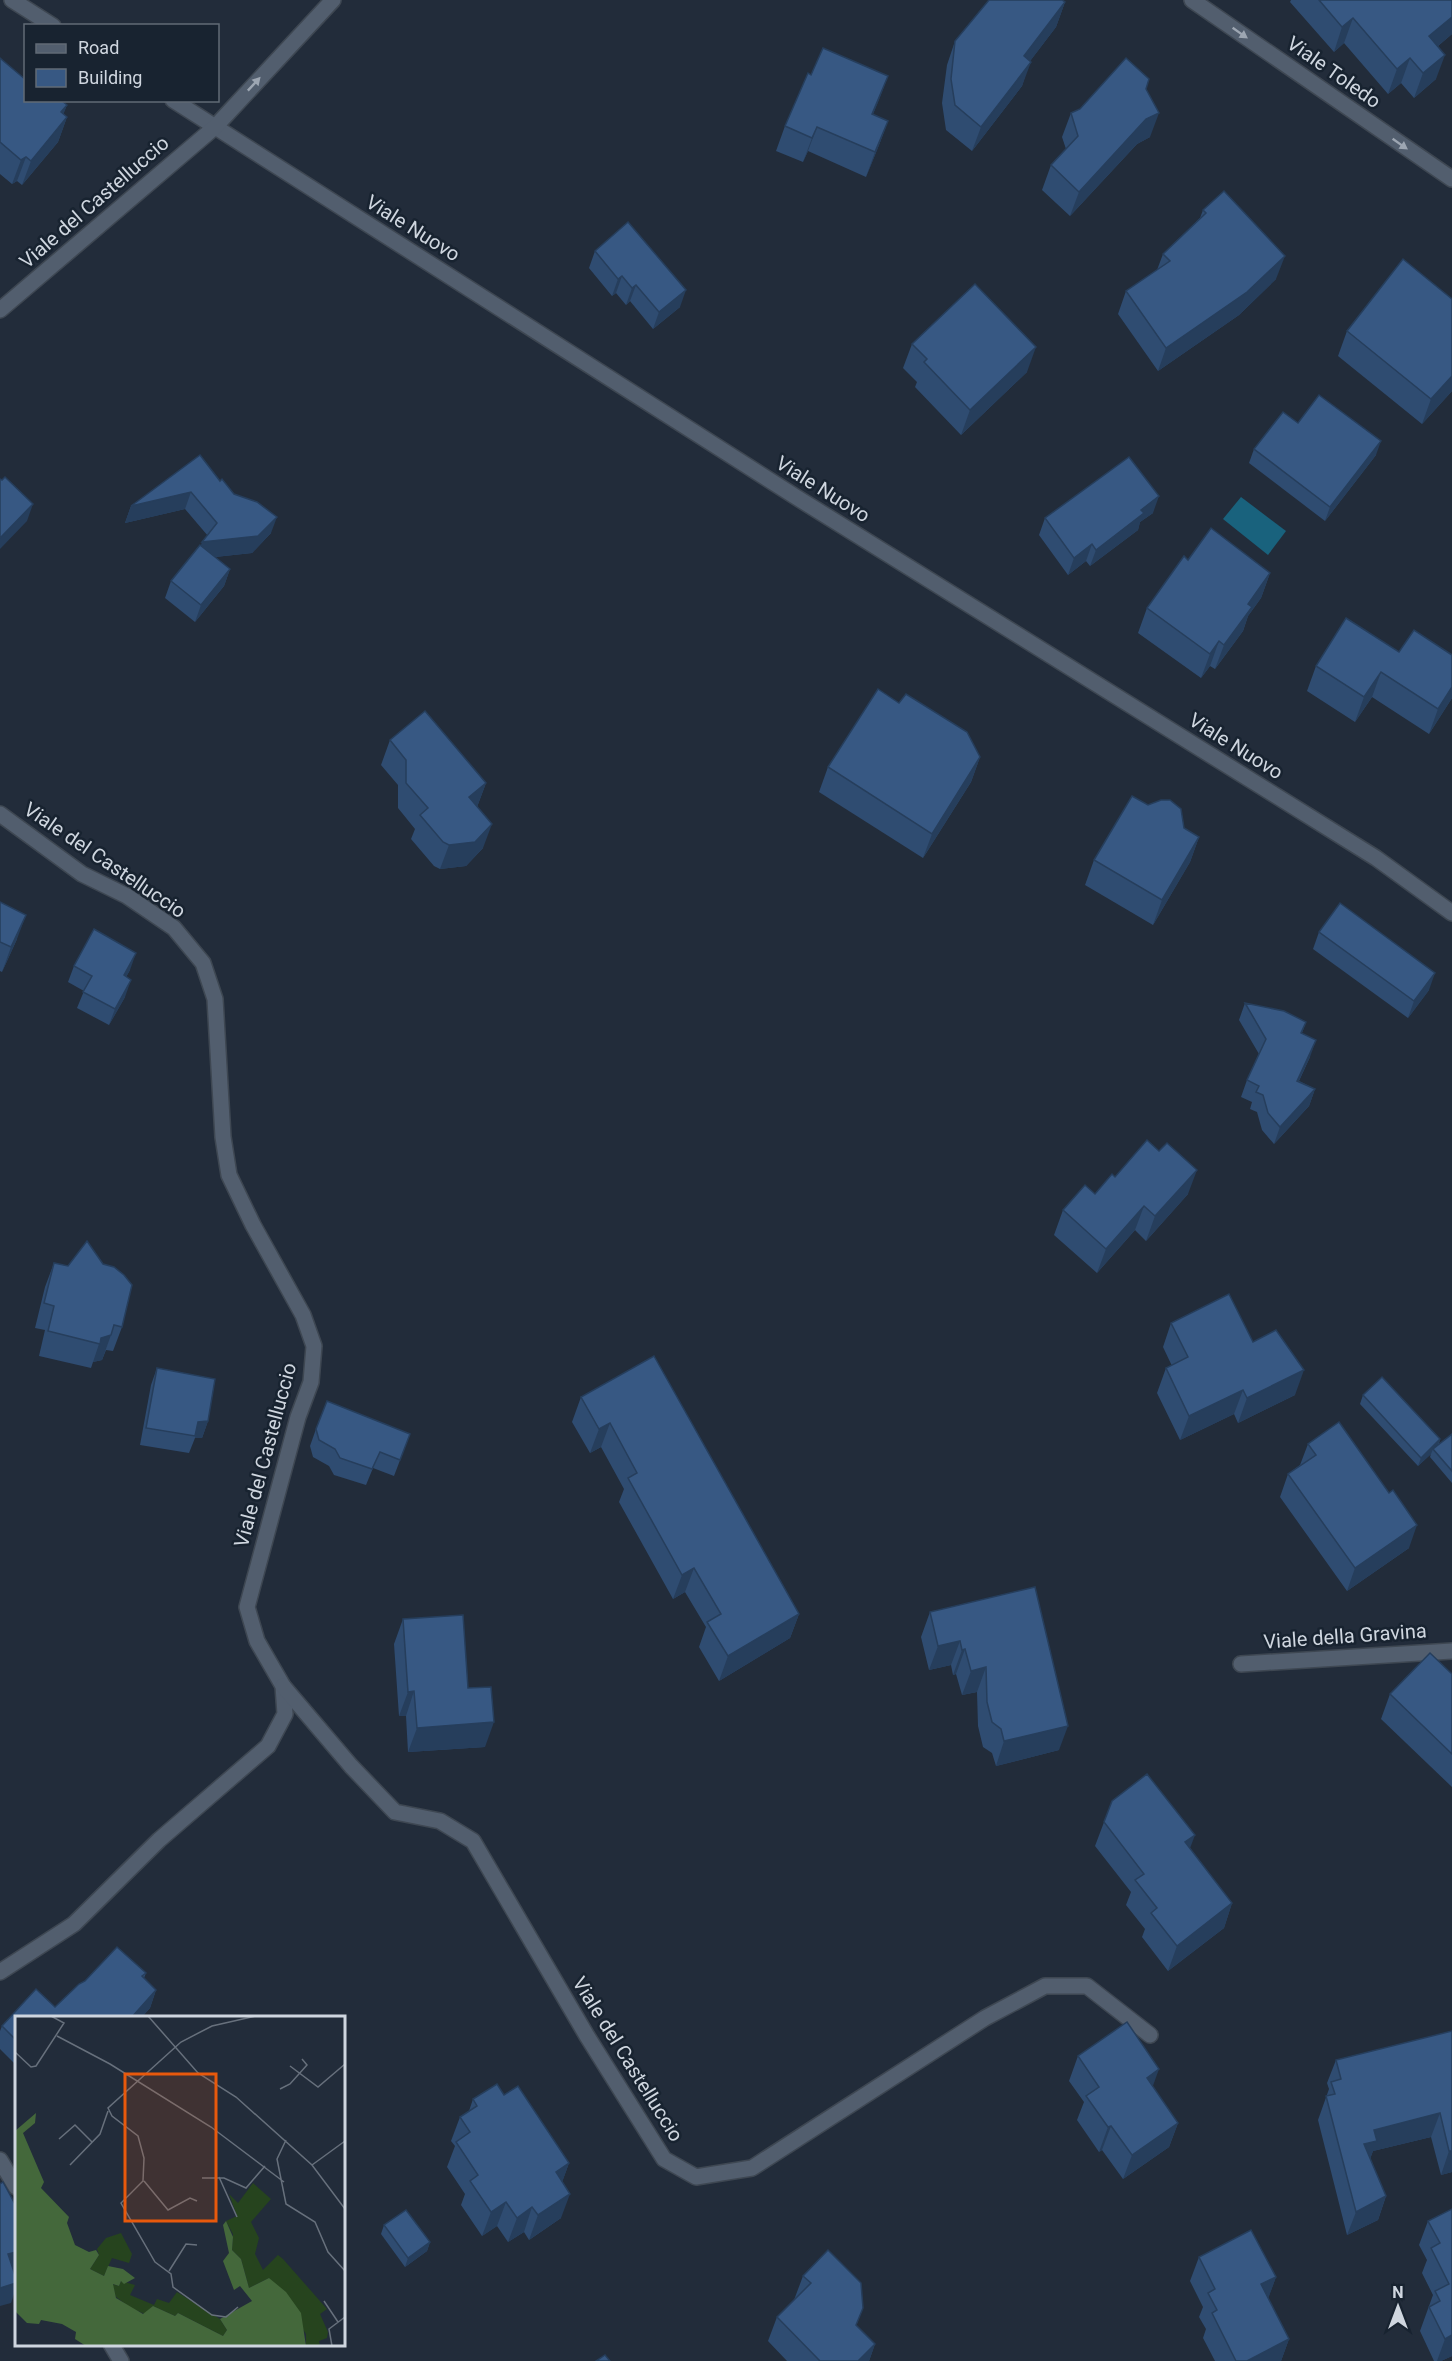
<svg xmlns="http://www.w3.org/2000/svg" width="1452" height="2361" font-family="Roboto,sans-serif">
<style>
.water{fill:#19627d}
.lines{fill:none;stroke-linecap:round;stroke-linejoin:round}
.street-casing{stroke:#3e4752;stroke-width:18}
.street{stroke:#525e6e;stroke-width:15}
.wall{fill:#2f4c71}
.shaded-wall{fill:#263e5c}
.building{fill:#375883;stroke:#263e5c;stroke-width:1.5}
.oneway{fill:#9da6b2}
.labels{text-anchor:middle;stroke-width:5;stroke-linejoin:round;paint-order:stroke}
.street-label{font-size:20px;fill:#cfd6df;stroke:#182330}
.inset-road{fill:none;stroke:#67707c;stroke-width:1.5}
.view{fill:#e8590c;fill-opacity:0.15;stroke:#e8590c;stroke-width:3}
.inset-edge{fill:none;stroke:#cfd6df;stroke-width:3}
</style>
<rect width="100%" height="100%" fill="#222c3a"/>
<path class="water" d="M1241,497L1286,531L1268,555L1223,519Z"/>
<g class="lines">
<g class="street-casing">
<g id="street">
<path d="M12,0L53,26"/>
<path d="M1192,0L1452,179"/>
<path d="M173,100L796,497L1376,858L1452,913"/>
<path d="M0,310L215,127L333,0"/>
<path d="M0,814L82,874L127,896L174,928L203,963L215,999L223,1137L229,1175L253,1225L303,1315L314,1346L311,1382L298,1417L247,1607L257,1641L283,1686L285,1714L268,1746L159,1840L74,1924L0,1972"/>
<path d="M1241,1664L1452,1651"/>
<path d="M283,1686L351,1766L395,1812L440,1821L473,1841L587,2036L664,2159L696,2177L752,2168L985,2018L1045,1986H1087L1150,2035"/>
<path d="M0,2160L16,2187"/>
<path d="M111,2344L121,2361"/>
</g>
</g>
<use href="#street" class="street"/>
</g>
<g class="wall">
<path d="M1291,0H1452V34L1438,46L1436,79L1414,98L1401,83L1388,94L1344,43L1334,52L1290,2Z"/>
<path d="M1065,2L1056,27L1030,61L1022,86L972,151L946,130L942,103L947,65L955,41Z"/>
<path d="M0,58L26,100L67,105L63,114L67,117L58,142L22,185L17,181L12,184L0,174Z"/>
<path d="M811,75L888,76L873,114L888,121L879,145L866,177L808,151L803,162L776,151L785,126Z"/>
<path d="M1146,89L1150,137L1137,144L1070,216L1042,190L1051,165L1066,149L1062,137L1071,113Z"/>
<path d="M1203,210L1276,279L1239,315L1158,371L1118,314L1126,291L1157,270L1163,254L1200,218Z"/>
<path d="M595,251L680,307L653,329L630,301L626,305L616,293L612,296L589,268Z"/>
<path d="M1347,331L1452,391L1422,424L1338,356Z"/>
<path d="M912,344L1027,372L961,435L915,387L917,382L903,368Z"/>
<path d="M1298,423L1376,455L1325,521L1249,463L1254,449Z"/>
<path d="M220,481L234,494L271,533L252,553L215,557L230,569L224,586L195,622L165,598L171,581L201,546L208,536L185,509L125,523L131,506Z"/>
<path d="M1153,513L1140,522L1138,530L1090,566L1086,561L1068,575L1039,535L1045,518Z"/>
<path d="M1188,560L1270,573L1261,598L1248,616L1243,631L1215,669L1210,666L1201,678L1138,633L1147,608Z"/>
<path d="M1399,652L1452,655V698L1429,734L1372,697L1355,722L1307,691L1316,666Z"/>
<path d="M390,740L486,783L477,807L483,848L466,866L440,869L434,866L411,839L415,829L398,808V785L381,765Z"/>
<path d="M980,757L971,782L923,858L819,792L828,767Z"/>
<path d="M1199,837L1190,862L1153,925L1085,885L1094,860Z"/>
<path d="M0,902L17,939L2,972L0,971Z"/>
<path d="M1319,932L1429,990L1408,1018L1313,949Z"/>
<path d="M74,966L130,970L126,977L125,997L109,1025L77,1008L84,991L68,982Z"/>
<path d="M1245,1003L1306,1022L1302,1033L1310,1057L1299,1081L1315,1089L1309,1106L1274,1144L1262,1130L1257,1112L1250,1109L1252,1102L1241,1097L1247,1080L1259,1054L1239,1020Z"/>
<path d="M1095,1194H1188L1146,1241L1135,1230L1097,1273L1054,1235L1063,1210Z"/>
<path d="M54,1263L122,1327L113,1351L106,1350L102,1360L93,1362L91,1368L39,1356L45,1330L35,1328L45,1287Z"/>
<path d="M1171,1323L1253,1342L1295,1395L1238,1423L1234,1414L1180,1440L1157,1393L1166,1368L1172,1366L1163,1347Z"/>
<path d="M654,1356L799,1614L790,1638L719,1681L699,1647L706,1627L685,1592L673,1599L619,1502L624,1489L601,1447L590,1453L572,1422L581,1397Z"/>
<path d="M157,1368L208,1421L202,1438H195L189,1453L140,1445L151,1385Z"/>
<path d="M1363,1395L1440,1439L1439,1444L1452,1434V1483L1430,1457L1431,1454L1418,1466L1360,1404Z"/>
<path d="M316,1429L410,1434L394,1476L373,1468L366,1485L334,1475L329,1466L313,1457L310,1446Z"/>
<path d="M1308,1444L1409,1548L1347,1591L1280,1497L1288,1474L1300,1465Z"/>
<path d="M1035,1587L1059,1750L996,1766L992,1753L983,1747L978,1726L977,1692L962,1695L956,1674L953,1675L951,1665L929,1670L921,1637L930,1612Z"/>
<path d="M403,1619L468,1688L485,1747L408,1752L406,1716H399L394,1644Z"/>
<path d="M1452,1674V1787L1381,1719L1390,1694Z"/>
<path d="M1112,1801L1190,1848L1232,1903L1224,1928L1168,1971L1142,1937L1145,1929L1126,1905L1131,1892L1095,1846Z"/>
<path d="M117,1947L146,1973L144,1978L156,1990L150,2008L141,2018H16V2065L0,2049V2031L2,2026L36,1989L55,2007L79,1984L85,1981Z"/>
<path d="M1452,2031V2172L1441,2175L1431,2137L1373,2151L1370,2159L1386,2196L1378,2220L1347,2235L1318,2120L1329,2089L1327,2083L1336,2060Z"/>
<path d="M1078,2056L1178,2123L1169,2147L1123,2179L1102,2150L1099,2152L1077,2120L1084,2102L1069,2081Z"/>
<path d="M504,2095L569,2163L562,2182L561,2218L529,2240L524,2232L508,2242L497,2226L482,2236L461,2205L465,2194L447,2167L455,2146L451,2141L460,2117L469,2111L473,2099Z"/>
<path d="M1452,2209V2356L1441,2361H1434L1420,2331L1433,2295L1422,2273L1427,2260L1419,2245L1428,2221Z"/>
<path d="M384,2225L430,2242L427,2251L405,2267L381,2234Z"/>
<path d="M1199,2257L1276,2277L1268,2298L1289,2339L1281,2361H1215L1203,2338L1206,2329L1199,2317L1203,2307L1190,2281Z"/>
<path d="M803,2276L863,2308L856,2326L875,2344L869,2361H787L768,2341L777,2317L794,2300Z"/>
</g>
<g class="shaded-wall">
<path d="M1065,2L1056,27L1015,81L1024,56Z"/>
<path d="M1452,17V34L1420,61L1429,36Z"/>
<path d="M1353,18L1344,43L1334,52L1342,27Z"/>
<path d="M1445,55L1436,79L1414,98L1423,73Z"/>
<path d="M1410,58L1401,83L1388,94L1397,69Z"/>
<path d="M1031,62L1022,86L972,151L981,127Z"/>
<path d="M888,76L879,100L863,138L872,114Z"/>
<path d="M67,105L58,128L67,117L58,142L22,185L31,161L61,112Z"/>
<path d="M1159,113L1150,137L1137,144L1070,216L1079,192L1146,119Z"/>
<path d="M888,121L879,145L866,177L875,152Z"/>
<path d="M817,127L808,151L803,162L812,138Z"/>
<path d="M26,157L17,181L12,184L21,160Z"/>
<path d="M1285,256L1276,279L1239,315L1158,371L1166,348Z"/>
<path d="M622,276L616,293L612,296L618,279Z"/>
<path d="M636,285L630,301L626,305L632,288Z"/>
<path d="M686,290L680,307L653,329L659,312Z"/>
<path d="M1036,347L1027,372L961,435L970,410Z"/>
<path d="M1452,376V391L1422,424L1431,399Z"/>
<path d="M1381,441L1376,455L1325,521L1330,507Z"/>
<path d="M191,492L185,509L125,523L131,506Z"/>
<path d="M1159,496L1153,513L1140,522L1138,530L1090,566L1096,550L1141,510Z"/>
<path d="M33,504L27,521L0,549V538Z"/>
<path d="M277,517L271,533L252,553L196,559L202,542Z"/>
<path d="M1092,544L1086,561L1068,575L1074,558Z"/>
<path d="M230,569L224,586L195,622L201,605Z"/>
<path d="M1270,573L1261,598L1248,616L1243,631L1215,669L1224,645L1248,604Z"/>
<path d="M1219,641L1210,666L1201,678L1210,654Z"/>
<path d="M1381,672L1372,697L1355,722L1364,697Z"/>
<path d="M1452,687V698L1429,734L1438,709Z"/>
<path d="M980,757L971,782L923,858L932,834Z"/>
<path d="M486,783L477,807L469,797Z"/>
<path d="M492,824L483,848L466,866L440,869L449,845Z"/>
<path d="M1199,837L1190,862L1153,925L1162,900Z"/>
<path d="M26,915L17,939L2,972L11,947Z"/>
<path d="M136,953L130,970L117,992L124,975Z"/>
<path d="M1435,973L1429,990L1408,1018L1414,1001Z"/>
<path d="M131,980L125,997L109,1025L115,1009Z"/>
<path d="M1316,1040L1310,1057L1291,1097L1297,1081Z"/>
<path d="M1315,1089L1309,1106L1274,1144L1280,1127Z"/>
<path d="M1197,1170L1188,1194L1146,1241L1155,1216Z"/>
<path d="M1144,1206L1135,1230L1097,1273L1106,1249Z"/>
<path d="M111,1335L102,1360L93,1362L101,1338Z"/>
<path d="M1304,1370L1295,1395L1238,1423L1247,1398Z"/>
<path d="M1243,1390L1234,1414L1180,1440L1189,1416Z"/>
<path d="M208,1421L202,1438H195L198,1422Z"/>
<path d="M610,1423L601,1447L590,1453L599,1429Z"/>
<path d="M1440,1439L1437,1448L1433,1449L1431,1454L1418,1466L1421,1458Z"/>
<path d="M1417,1525L1409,1548L1347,1591L1355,1568Z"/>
<path d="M694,1568L685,1592L673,1599L682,1575Z"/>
<path d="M799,1614L790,1638L719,1681L728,1656Z"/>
<path d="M960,1641L951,1665L929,1670L938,1646Z"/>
<path d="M965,1649L956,1674L953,1675L962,1650Z"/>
<path d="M986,1667L977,1692L962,1695L971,1671Z"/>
<path d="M414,1691L406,1716H399L408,1692Z"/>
<path d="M494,1722L485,1747L408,1752L417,1728Z"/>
<path d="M1068,1726L1059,1750L996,1766L1004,1741Z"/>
<path d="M1195,1835L1186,1859L1185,1842Z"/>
<path d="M1232,1903L1224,1928L1168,1971L1177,1946Z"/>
<path d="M156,1990L150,2008L141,2018H131Z"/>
<path d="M1159,2069L1150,2094L1147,2078Z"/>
<path d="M1440,2113L1431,2137L1373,2151L1368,2164L1364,2144L1374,2130Z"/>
<path d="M1178,2123L1169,2147L1123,2179L1132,2155Z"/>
<path d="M1111,2126L1102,2150L1099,2152L1108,2127Z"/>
<path d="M1449,2151H1452V2172L1441,2175Z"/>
<path d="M569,2163L560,2188L556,2172Z"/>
<path d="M570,2194L561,2218L529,2240L538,2215Z"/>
<path d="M1386,2196L1378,2220L1347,2235L1356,2212Z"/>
<path d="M506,2202L497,2226L482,2236L491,2212Z"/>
<path d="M532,2207L524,2232L508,2242L517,2218Z"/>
<path d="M430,2242L427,2251L405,2267L408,2258Z"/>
<path d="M16,2252V2269L1,2274L8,2254Z"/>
<path d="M1276,2277L1267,2302L1261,2284Z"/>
<path d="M16,2283V2288L11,2303L0,2306V2288Z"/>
<path d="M1452,2335V2356L1441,2361H1437L1445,2339Z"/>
<path d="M1289,2339L1281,2361H1247Z"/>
<path d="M875,2344L869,2361H858Z"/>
</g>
<g class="building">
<path d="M989,0H1062L1065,2L1024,56L1031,62L981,127L955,105L951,79L955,41Z"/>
<path d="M1319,0H1452V17L1429,36L1445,55L1423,73L1410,58L1397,69L1353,18L1342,27Z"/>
<path d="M823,48L888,76L872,114L888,121L875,152L817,127L812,138L785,126L808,73L811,75Z"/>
<path d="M0,58L26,80V100H61L67,105L61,112L67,117L31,161L26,157L21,160L0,142Z"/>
<path d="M1126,58L1149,79L1146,89L1159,113L1146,119L1079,192L1051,165L1078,136L1071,113L1080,109Z"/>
<path d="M1224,191L1285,256L1247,292L1166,348L1126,291L1170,261L1163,254L1206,213L1203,210Z"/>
<path d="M628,222L686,290L659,312L636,285L632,288L622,276L618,279L595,251Z"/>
<path d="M1403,259L1452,299V376L1431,399L1347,331Z"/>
<path d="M975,284L1036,347L970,410L924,362L927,359L912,344Z"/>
<path d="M1319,395L1381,441L1330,507L1254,449L1283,412L1298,423Z"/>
<path d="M200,455L220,481L222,479L234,494L257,502L277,517L258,536L202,542L217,523L191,492L131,506Z"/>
<path d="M1129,457L1159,496L1141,510L1144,513L1096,550L1092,544L1074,558L1045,518Z"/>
<path d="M5,477L33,504L0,538V479L2,480Z"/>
<path d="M1211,528L1270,573L1248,604L1252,607L1224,645L1219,641L1210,654L1147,608L1184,556L1188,560Z"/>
<path d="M200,545L230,569L201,605L171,581Z"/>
<path d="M1346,618L1399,652L1414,630L1452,655V687L1438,709L1381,672L1364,697L1316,666Z"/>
<path d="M878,689L899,703L906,694L967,732L980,757L932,834L828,767Z"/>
<path d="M425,711L486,783L469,797L492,824L475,842L449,845L443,842L420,815L428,808L406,783V760L390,740Z"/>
<path d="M1132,796L1148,805L1161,800H1170L1181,809L1184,828L1199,837L1162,900L1094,860Z"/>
<path d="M0,902L26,915L11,947L0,942Z"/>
<path d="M1340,903L1435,973L1414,1001L1319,932Z"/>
<path d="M94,929L136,953L124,975L131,980L115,1009L83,992L92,976L74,966Z"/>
<path d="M1245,1003L1284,1011L1306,1022L1301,1033L1316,1040L1297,1081L1315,1089L1280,1127L1268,1113L1263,1095L1256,1092L1259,1086L1247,1080L1266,1039Z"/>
<path d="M1147,1140L1159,1151L1167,1143L1197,1170L1155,1216L1144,1206L1106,1249L1063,1210L1085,1185L1095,1194L1112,1174L1115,1177Z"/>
<path d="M87,1241L103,1264L114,1267L124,1275L132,1285L122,1327L114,1325L111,1335L101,1338L100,1344L48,1331L54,1306L44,1303L54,1263L68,1266Z"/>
<path d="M1229,1294L1253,1342L1276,1330L1304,1370L1247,1398L1243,1390L1189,1416L1166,1368L1188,1357L1171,1323Z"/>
<path d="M654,1356L799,1614L728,1656L707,1622L721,1614L694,1568L682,1575L628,1478L637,1473L610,1423L599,1429L581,1397Z"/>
<path d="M157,1368L215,1379L208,1421L198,1422L195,1436L146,1428Z"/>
<path d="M1382,1377L1440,1439L1421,1458L1363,1395Z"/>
<path d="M327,1401L410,1434L400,1460L380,1452L372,1469L340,1458L335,1449L319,1440L316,1429Z"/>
<path d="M1339,1422L1389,1493L1393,1490L1417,1525L1355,1568L1288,1474L1316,1455L1308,1444Z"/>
<path d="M1452,1434V1471L1433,1449Z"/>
<path d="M1035,1587L1068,1726L1004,1741L1001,1729L992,1722L987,1702L986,1667L971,1671L965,1649L962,1650L960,1641L938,1646L930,1612Z"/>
<path d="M463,1615L468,1688L491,1687L494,1722L417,1728L414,1691L408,1692L403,1619Z"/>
<path d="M1430,1653L1452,1674V1754L1390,1694Z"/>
<path d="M1147,1774L1195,1835L1185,1842L1232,1903L1177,1946L1151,1913L1157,1908L1135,1880L1144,1874L1104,1822L1112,1801Z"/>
<path d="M117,1947L146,1973L142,1976L156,1990L131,2018H16V2040L2,2026L36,1989L55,2007L79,1984L85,1981Z"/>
<path d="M1127,2022L1159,2069L1147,2078L1178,2123L1132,2155L1111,2126L1108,2127L1086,2096L1099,2087L1078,2056Z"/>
<path d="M1452,2031V2151H1449L1440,2113L1374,2130L1377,2141L1364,2144L1386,2196L1356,2212L1326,2096L1335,2094L1331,2082L1341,2079L1336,2060Z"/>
<path d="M497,2084L504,2095L518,2086L569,2163L556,2172L570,2194L538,2215L532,2207L517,2218L506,2202L491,2212L470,2181L478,2175L456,2142L470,2132L460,2117L477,2106L473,2099Z"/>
<path d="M3,2182L16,2206V2252L8,2254L16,2278V2283L0,2288V2184Z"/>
<path d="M1452,2209V2335L1445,2339L1429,2307L1440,2301L1435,2291L1449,2284L1431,2248L1440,2243L1428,2221Z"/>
<path d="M406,2210L430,2242L408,2258L384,2225Z"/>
<path d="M1251,2230L1276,2277L1261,2284L1289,2339L1247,2361H1236L1212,2313L1217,2310L1208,2293L1215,2289L1199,2257Z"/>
<path d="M828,2250L861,2283L863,2308L856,2325L875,2344L858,2361H820L777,2317L811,2283L803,2276Z"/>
<path d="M605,2355L610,2361H596Z"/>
</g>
<defs><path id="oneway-solid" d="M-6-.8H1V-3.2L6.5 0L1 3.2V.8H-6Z" transform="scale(1.5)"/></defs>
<g class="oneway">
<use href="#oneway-solid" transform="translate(1240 33) rotate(35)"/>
<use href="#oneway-solid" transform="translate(254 84) rotate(-47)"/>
<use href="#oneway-solid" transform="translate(1400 144) rotate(35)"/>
</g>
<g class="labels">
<g class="street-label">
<text transform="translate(1334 72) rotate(35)" y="7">Viale Toledo</text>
<text transform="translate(94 202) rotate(-41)" y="7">Viale del Castelluccio</text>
<text transform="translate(413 228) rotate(32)" y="7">Viale Nuovo</text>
<text transform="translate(823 489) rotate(32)" y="7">Viale Nuovo</text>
<text transform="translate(1236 746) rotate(32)" y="7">Viale Nuovo</text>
<text transform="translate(105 860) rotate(34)" y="7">Viale del Castelluccio</text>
<text transform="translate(265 1455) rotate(-75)" y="7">Viale del Castelluccio</text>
<text transform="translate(1345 1636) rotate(-4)" y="7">Viale della Gravina</text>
<text transform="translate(628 2059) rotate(58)" y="7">Viale del Castelluccio</text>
</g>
</g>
<g transform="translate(15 2016)">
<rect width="330" height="330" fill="#222c3a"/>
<path d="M238,167L256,183L236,206L244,222L240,238L248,254L263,239L268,243L312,293L305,298L313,316L312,322L304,325L305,330H291V318L254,262L234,272L226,243L217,234L218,218L211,205L222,200L214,178L223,187ZM106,217L117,238L114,247L97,242L89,260L75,253L84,239L82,233L91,222ZM106,265L120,269L115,279L139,289L142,283L154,287L162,276L205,303L212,314L208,320L163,297L160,300L138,290L130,298L116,292L101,281L97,268L104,270Z" fill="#26441e"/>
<path d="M21,97L20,107L8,117L29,166L26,172L54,201L52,207L60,229L74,236L81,234L84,239L75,253L89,260L93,250L108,253L120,262L109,268L106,265L104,270L98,268L101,282L128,298L138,290L160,300L163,297L208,320L212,314L205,303L237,285L225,270L219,274L208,245L214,237L208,209L211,205L218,221L217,234L226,243L234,272L254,262L271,276L286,297L291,330H71L60,323L61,316L47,308L26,304L24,308L12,307L0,295V115Z" fill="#44683b"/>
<path class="inset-road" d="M133,0L183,57L221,81L297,149L330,193M42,20L95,48L196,111L269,166M0,36L16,51L21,50L49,7L36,0M275,50L303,71L330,48M265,73L275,68L292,49L287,43M44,123L60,109L77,126M271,124L262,143L271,188L300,206L313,236L330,255M55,149L85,118L93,95M297,149L330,125M204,161L222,201M187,162H209L231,172L250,150M129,165L153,194L175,182L182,185M154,255L171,228L182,229M309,285L323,306M223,291L211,301L197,299L158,271L156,258L140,246L106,187L128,165L129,142L123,120L97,100L93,92L166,26L197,10L241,0M317,330L314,313L330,301"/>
<path class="view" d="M110,58H201V205H110Z"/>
<rect width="330" height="330" class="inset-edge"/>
</g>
<rect x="24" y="24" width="195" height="78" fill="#182330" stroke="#616b76" stroke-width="1.5"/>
<rect x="36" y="44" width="30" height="9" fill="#525e6e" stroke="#616b76" stroke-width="1.5"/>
<text x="78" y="54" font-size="18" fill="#cfd6df">Road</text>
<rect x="36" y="69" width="30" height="18" fill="#375883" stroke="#616b76" stroke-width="1.5"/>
<text x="78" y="84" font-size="18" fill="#cfd6df">Building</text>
<g transform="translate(1398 2307)" stroke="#182330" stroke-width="4.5" paint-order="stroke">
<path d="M0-4.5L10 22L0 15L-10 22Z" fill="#cfd6df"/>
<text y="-9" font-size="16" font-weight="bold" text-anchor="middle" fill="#cfd6df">N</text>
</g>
</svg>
